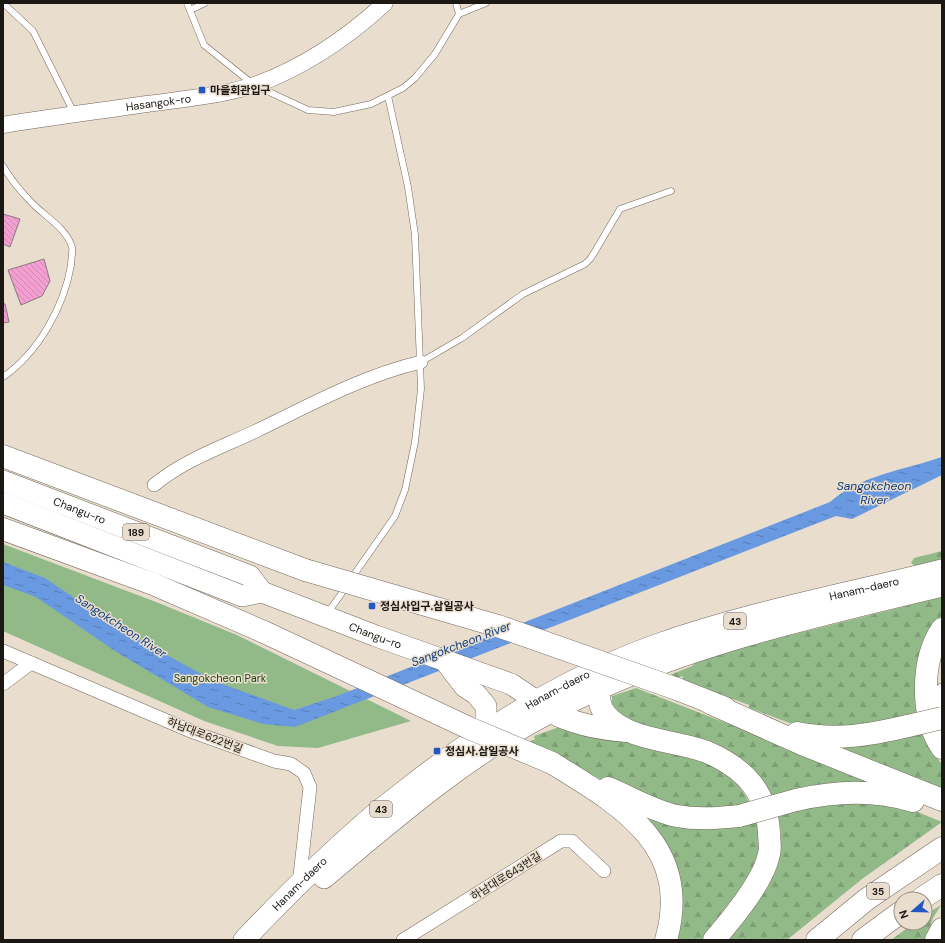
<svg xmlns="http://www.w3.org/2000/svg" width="945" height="943" font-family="'DM Sans','Noto Sans KR',sans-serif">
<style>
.forest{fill:url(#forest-firs)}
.park{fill:#92ba88}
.water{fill:url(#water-ripples)}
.building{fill:url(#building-back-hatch);stroke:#897982}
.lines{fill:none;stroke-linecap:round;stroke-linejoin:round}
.service-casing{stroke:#73685b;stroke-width:7}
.minor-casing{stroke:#73685b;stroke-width:14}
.tertiary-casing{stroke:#73685b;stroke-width:17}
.primary-casing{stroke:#73685b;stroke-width:22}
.motorway-casing{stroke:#73685b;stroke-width:23}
.service{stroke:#fff;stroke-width:6}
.minor{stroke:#fff;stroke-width:13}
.tertiary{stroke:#fff;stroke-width:16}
.primary{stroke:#fff;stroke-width:21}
.motorway{stroke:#fff;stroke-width:22}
.motorway-bridge-casing{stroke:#73685b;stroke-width:23;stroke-linecap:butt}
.motorway-bridge{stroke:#fff;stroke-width:22}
.poi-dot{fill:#2456c3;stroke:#e9ddce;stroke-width:1.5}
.labels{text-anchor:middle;stroke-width:3;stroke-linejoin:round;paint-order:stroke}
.shield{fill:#e9ddce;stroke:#59524a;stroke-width:1}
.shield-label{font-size:10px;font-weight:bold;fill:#1b1712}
.poi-label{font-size:11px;font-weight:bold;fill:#1b1712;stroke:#e9ddce;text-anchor:start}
.street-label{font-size:11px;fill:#1b1712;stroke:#e9ddce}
.park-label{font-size:11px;fill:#1d4312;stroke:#e9ddce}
.water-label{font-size:12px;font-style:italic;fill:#0f3d7d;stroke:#e9ddce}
</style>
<defs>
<pattern id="forest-firs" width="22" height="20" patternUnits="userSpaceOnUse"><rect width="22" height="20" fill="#92ba88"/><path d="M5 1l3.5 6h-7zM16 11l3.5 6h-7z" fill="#7d9f74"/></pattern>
<pattern id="water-ripples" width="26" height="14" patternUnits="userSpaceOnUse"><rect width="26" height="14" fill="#6999e0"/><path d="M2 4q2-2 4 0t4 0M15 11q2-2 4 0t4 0" fill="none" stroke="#567cb4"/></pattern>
<pattern id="building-back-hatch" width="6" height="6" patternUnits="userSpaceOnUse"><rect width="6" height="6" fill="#f49fd1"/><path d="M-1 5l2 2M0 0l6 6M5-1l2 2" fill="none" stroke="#d188b2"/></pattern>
</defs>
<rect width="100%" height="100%" fill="#e9ddce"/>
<g class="forest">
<path d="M942,551V560L915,566L911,563L914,558Z"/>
<path d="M942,597V615L932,630L920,716L868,728L795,725L749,708V705L682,680L683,676L677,678L670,675L692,666L700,658Z"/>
<path d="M636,688L875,781L770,800L655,729L624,718L612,704V696Z"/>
<path d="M562,726C587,733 611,739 636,744C677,754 730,761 750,804L695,811L627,792L526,743L535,739L534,736Z"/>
<path d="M924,730L935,754L942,765V791L825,744Z"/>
<path d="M840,798L903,806L942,822L862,879L787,940H723L779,849L781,834L778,812Z"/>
<path d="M639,814L759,818V864L706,940H677L681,919V902Z"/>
<path d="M941,905L933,918L926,940H891L914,923H925V915Z"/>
</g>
<path class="park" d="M3,544L156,602L237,635L411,721L318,748L278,746L204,721L3,631Z"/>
<path class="water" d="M942,457V475L852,519L836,516L295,727L263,724L208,707L115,651L36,597L3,585V562L45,578L123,631L214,681L294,710L337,696L830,502C861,475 904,470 942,457Z"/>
<g class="building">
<path d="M3,214L20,219L10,247L3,244Z"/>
<path d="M44,259L50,281L42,296L21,305L8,270Z"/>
<path d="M3,303L5,304L9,322L3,323Z"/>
</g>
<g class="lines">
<g class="service-casing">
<g id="service">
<path d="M3,3L33,31L74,113"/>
<path d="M187,3L204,45L254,85L308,110L334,112L371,104L403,88L415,78L435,54L459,14L486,3"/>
<path d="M456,3L459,14"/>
<path d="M190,10L205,3"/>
<path d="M3,166C11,180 22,193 33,204C46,217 66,228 72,247C73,251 71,260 71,265C64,307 38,353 3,377"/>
<path d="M421,362L462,338L523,294L585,264L591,258L620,209L671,191"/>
<path d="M351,579L395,516L405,490L415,442L421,389L415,235L408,187L388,96"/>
<path d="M327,614L346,587"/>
</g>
</g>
<g class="minor-casing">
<g id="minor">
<path d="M154,485C184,460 220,448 256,431C310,405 362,376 421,362"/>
<path d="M3,651L193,732L274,761L291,764L304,773L310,787L299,884"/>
<path d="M3,684L31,663"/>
<path d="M942,690L939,706L942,716"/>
<path d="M403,940L561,841H572L604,871"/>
</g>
</g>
<g class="tertiary-casing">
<g id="tertiary">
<path id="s1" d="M3,125C51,117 99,111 147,104C183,99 220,96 255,85C304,67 346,39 385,3"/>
</g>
</g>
<g class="primary-casing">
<g id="primary">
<path id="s2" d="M3,481L250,576L262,592L376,636L511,684L547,708"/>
<path d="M3,503L242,596L262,592"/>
<path d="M445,661L465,687L476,694L486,706V722L475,740"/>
<path d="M324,878C395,818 468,755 551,712C673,648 809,618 942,586"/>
<path id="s3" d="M244,940C281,901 319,863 360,827C374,814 389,803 404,791C480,731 564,678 656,645C749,612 846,594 942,570"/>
</g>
</g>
<g class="motorway-casing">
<g id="motorway">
<path d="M3,456L305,570"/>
<path d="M3,529L153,584L264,632"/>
<path d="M942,629C921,660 920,716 942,748"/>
<path d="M606,667C600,682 594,701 606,715C628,741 677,740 707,752C744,768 767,792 769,833C769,840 771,848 769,854C764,881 732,919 714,940"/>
<path d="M677,689L725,708"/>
<path d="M710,703L802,744L942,800"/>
<path d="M551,712C574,724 600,729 626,731"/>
<path d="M797,733C837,741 869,735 908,726"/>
<path d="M552,763C620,805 693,845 666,940"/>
<path d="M608,788C630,797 653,811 677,816C698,820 718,818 739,816"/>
<path d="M796,800C835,791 874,789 913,801"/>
<path d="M921,899L942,885"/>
<path d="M817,940L867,899L942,848"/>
<path d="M863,940L901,912"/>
<path d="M936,940L942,929"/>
</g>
</g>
<use href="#service" class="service"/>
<use href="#minor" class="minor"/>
<use href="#tertiary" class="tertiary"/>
<use href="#primary" class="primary"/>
<use href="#motorway" class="motorway"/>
<g class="motorway-bridge-casing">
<g id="motorway-bridge">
<path d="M305,570L498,626L677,689"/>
<path d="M264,632L469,728L552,763"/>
<path d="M908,726L942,718"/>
<path d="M739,816L796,800"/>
</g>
</g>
<use href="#motorway-bridge" class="motorway-bridge"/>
</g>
<g class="poi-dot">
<rect x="198" y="86" width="8" height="8" rx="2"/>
<rect x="368" y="602" width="8" height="8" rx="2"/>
<rect x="433" y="747" width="8" height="8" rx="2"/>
</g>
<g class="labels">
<g class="shield">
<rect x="123" y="524" width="26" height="16" rx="3"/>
<rect x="724" y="613" width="22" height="16" rx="3"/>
<rect x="370" y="801" width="22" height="16" rx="3"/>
<rect x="867" y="883" width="22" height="16" rx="3"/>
</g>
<g class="shield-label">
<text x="136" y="536">189</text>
<text x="735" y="625">43</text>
<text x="381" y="813">43</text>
<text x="878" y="895">35</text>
</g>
<g class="poi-label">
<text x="210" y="94">마을회관입구</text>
<text x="380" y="610">정심사입구.삼일공사</text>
<text x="445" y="755">정심사.삼일공사</text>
</g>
<g class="street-label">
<text dy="4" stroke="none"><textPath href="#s1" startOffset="157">Hasangok-ro</textPath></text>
<text dy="4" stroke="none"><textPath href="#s2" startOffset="82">Changu-ro</textPath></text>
<text dy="4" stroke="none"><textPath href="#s3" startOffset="727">Hanam-daero</textPath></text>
<text dy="4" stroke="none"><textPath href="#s2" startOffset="406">Changu-ro</textPath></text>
<text dy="4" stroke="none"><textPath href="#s3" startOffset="403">Hanam-daero</textPath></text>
<text transform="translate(205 735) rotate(21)" y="4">하남대로622번길</text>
<text transform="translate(506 876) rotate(-32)" y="4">하남대로643번길</text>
<text dy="4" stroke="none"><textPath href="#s3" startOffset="79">Hanam-daero</textPath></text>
</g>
<g class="park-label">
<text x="220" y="682">Sangokcheon Park</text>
</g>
<g class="water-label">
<text x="874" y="490">Sangokcheon<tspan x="874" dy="14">River</tspan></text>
<text transform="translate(121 626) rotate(33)" y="4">Sangokcheon River</text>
<text transform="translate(461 644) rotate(-21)" y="4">Sangokcheon River</text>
</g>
</g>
<rect width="945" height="943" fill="none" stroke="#1b1712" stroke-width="8"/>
<g transform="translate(913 911) rotate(250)"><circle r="19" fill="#e9ddce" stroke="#978e83"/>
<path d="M0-3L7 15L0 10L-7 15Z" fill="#2456c3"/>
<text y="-6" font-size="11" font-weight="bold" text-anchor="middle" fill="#1b1712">N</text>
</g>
</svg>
